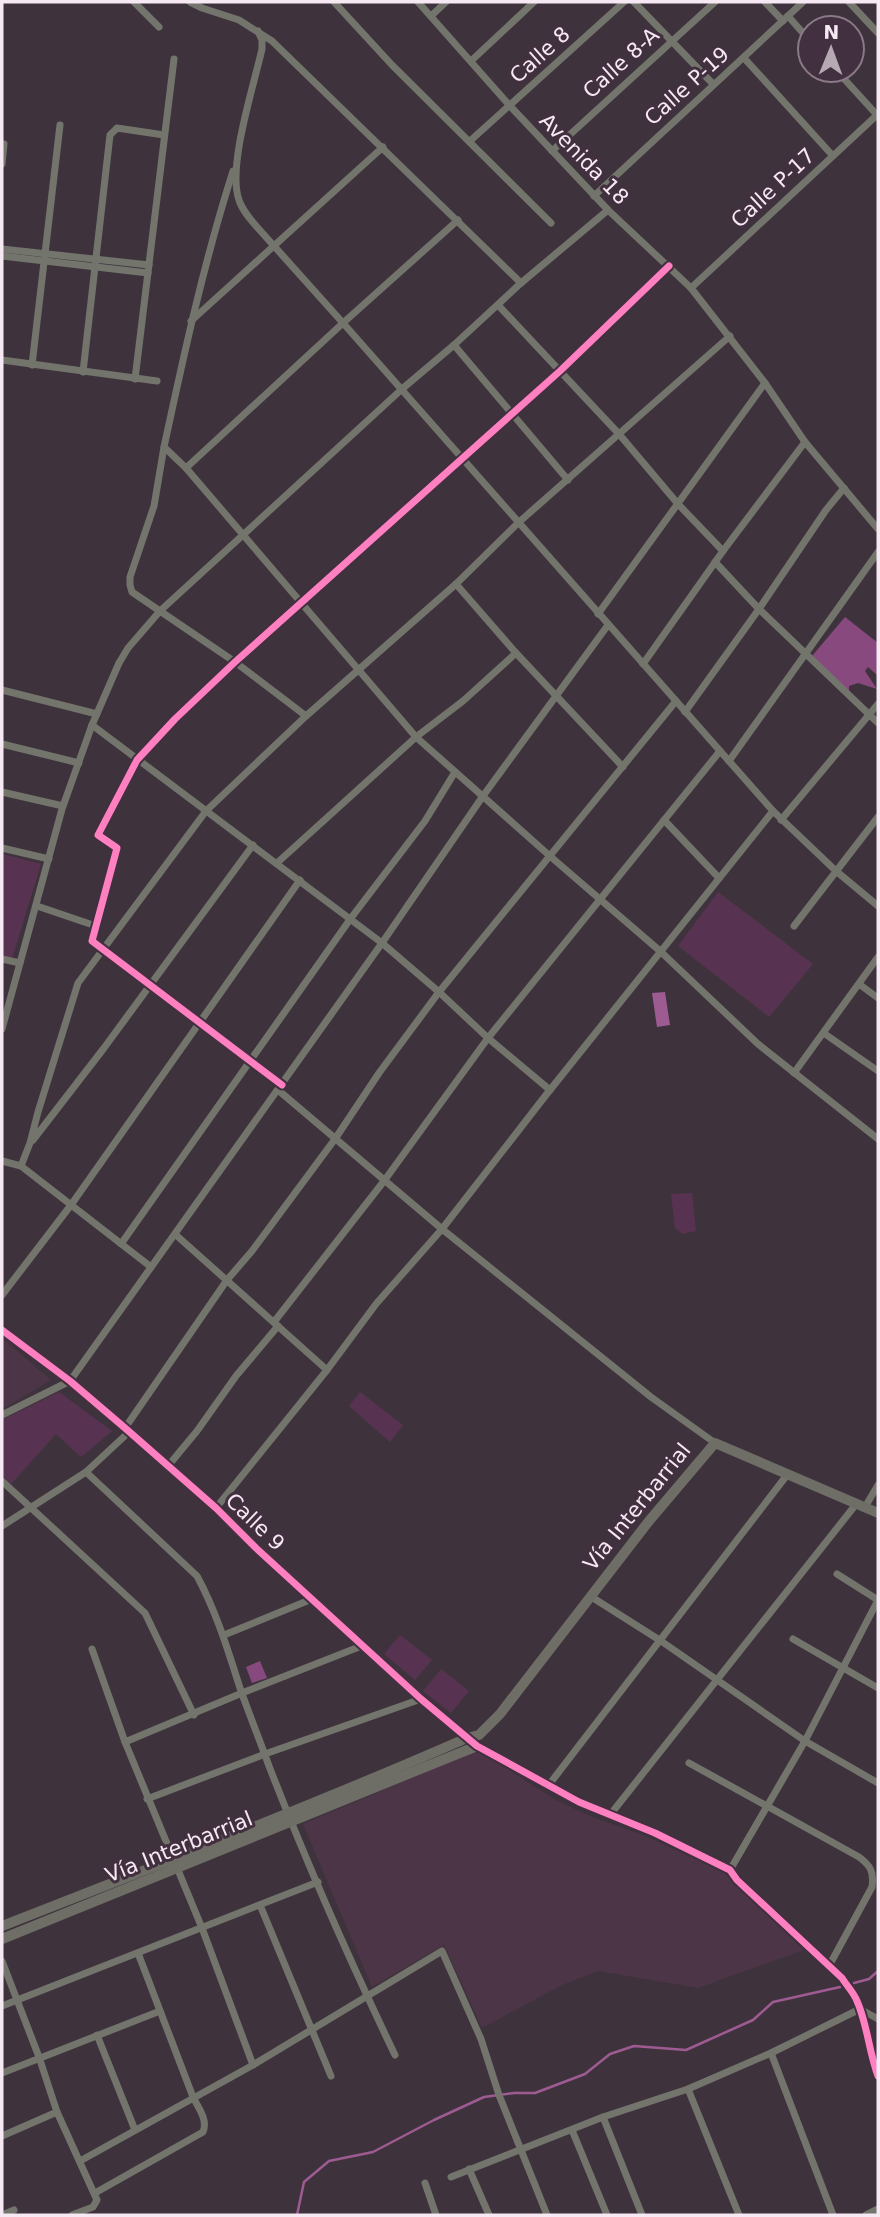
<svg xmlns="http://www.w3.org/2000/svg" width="880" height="2217" font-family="'DejaVu Sans',sans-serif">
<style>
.built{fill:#4b3547}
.green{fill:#573351}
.forest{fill:#88497e}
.water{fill:#9e5b92}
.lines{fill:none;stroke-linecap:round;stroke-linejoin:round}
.stream{stroke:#9e5b92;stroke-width:2.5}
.street{stroke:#73756c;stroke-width:7}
.secondary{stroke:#6e6e67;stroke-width:10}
.cycleway-casing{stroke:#422f3f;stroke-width:11}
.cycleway{stroke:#ff80c0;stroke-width:7}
.labels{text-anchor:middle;stroke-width:6;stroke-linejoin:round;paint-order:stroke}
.street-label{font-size:21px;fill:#f6e9f3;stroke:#422f3f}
</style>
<rect width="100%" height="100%" fill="#3e333c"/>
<g class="built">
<path d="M2,1338L51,1380L2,1409Z"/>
<path d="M473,1752L484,1754L556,1800L592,1817L643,1835L728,1874L804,1950L698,1988L598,1971L562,1985L482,2028L444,1945L372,1987L303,1824Z"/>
</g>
<g class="green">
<path d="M2,854L41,864L12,959L2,956Z"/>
<path d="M718,892L813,964L769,1017L678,946Z"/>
<path d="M692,1193L696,1231L683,1234L675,1228L671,1194Z"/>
<path d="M59,1392L112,1431L81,1457L56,1434L11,1484L2,1475V1420Z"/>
<path d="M360,1392L403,1425L390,1442L349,1406Z"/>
<path d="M400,1635L432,1660L415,1680L384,1654Z"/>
<path d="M441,1669L469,1691L451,1713L423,1691Z"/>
</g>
<g class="forest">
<path d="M845,617L878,643V676L868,667L865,671L877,689L858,683L849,686V692L812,656Z"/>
<path d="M260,1661L267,1678L252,1683L246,1667Z"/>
</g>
<path class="water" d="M665,992L670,1025L657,1027L652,993Z"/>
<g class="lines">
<g class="stream">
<path d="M854,1983L869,1979L878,1971"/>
<path d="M297,2215L304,2182L329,2161L373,2152L434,2120L484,2097L514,2093H535L585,2074L610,2054L634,2046L686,2050L753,2020L773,2002L840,1987"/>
</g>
<g class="street">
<path d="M134,2L159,27"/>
<path d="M190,2L202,8L239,20L272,41L521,283"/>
<path d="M334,2L392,65L551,223"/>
<path d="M418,2L510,106L608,210L691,288L765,383L805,442L878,529"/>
<path d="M634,2L713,84"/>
<path d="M765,2L783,21"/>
<path d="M849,2L878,33"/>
<path d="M431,16L446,2"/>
<path d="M788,16L810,41"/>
<path d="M258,31L262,40V49C254,85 227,167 239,200C242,210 250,219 257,227L343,323L773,811L836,871L878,906"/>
<path d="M744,58L833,156"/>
<path d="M471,61L534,2"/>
<path d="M836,70L877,115"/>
<path d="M470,141L624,2"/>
<path d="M552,151L715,2"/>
<path d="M2,164L4,144"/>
<path d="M233,171C204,262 184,354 164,447L186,468L416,737L277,863"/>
<path d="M594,196L803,2"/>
<path d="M2,249L149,265"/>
<path d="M2,256L148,273"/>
<path d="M691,288L878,114"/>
<path d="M498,305L619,434L678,504L723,551"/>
<path d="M191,321L383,147"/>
<path d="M454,345L568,480"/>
<path d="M2,360L157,381"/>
<path d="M32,365L60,125"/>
<path d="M83,372L110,135L117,128L164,135"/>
<path d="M135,379L174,59"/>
<path d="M164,447L154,506L130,577V585L132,592L235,662L306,716"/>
<path d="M186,468L343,323L458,220"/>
<path d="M715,562L759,609L878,723"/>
<path d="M456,584L516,653L623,767"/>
<path d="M598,614L765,383"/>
<path d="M516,653L463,701L416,737L551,857L660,951L758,1044L878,1139"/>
<path d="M643,664L723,551L805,442"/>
<path d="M2,690L97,714"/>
<path d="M685,712L759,609L826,510L844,488"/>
<path d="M92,725L382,943L439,992L488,1038L550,1090"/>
<path d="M2,744L79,763"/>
<path d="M729,761L878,552"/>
<path d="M2,792L63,806"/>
<path d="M664,820L719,878"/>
<path d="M781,820L878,704"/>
<path d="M2,848L49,859"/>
<path d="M37,906L96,926"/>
<path d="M794,926L878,817"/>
<path d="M2,959L20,963"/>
<path d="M859,984L878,998"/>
<path d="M2,1029L62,809L92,725L119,663L128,648L160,611L402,389L454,345L521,283L608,210"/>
<path d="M825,1034L878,1071"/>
<path d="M794,1073L878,957"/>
<path d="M282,1085L92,941L117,848L98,835L137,760L175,719L235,662L560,371L669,266"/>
<path d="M278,1090L442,1229L651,1397L715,1443"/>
<path d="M33,1140L104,1048L253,845"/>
<path d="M2,1161L21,1166L151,1267"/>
<path d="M21,1166L30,1143L38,1112L78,983L206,811L306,716L456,584L518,523L730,336"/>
<path d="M176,1235L327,1370"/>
<path d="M121,1244L351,918L425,821L455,772"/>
<path d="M2,1295L71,1205L300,880"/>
<path d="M274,1322L384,1181L488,1038L720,751"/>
<path d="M2,1415L70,1381L382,943L483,796L608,625"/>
<path d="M125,1428L227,1280L252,1251L335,1139L379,1073L439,992L676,701"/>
<path d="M168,1466L197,1431L236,1376L278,1326"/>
<path d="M86,1472L197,1576C217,1613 228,1651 241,1691C250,1716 260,1741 269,1766C307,1864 350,1961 395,2055"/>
<path d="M2,1481L145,1613L194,1715"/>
<path d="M865,1507L878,1485"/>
<path d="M216,1508L327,1370L376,1304L442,1229L546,1095L773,811"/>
<path d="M2,1526L86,1472L129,1432"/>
<path d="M837,1574L878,1600"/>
<path d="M590,1596L661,1641L805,1741L878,1783"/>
<path d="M224,1635L312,1599"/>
<path d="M793,1639L878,1688"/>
<path d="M92,1649L125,1742L202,1928L253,2065"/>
<path d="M125,1742L242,1693L364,1645"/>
<path d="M477,1746L579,1802L655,1833L730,1870L737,1880L842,1978C847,1986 854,1993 857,2001C867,2023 869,2052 878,2076"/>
<path d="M689,1763L859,1857C871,1866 874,1872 872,1887L829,1966"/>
<path d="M548,1786L787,1475"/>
<path d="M147,1799L265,1754L421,1699"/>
<path d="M610,1815L857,1503"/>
<path d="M730,1870L805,1741L878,1600"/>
<path d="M260,1905L331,2076"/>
<path d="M2,1961L39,2057L57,2112L2,2136"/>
<path d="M2,2006L318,1882"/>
<path d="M860,2009L878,2019"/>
<path d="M97,2035L135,2130"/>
<path d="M771,2053L833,2215"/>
<path d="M2,2073L160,2011"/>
<path d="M688,2089L739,2215"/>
<path d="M57,2112L97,2200L93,2207L72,2215"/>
<path d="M603,2117L642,2215"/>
<path d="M572,2130L607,2215"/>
<path d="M80,2161L253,2065L442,1951L481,2039L499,2095L547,2215"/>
<path d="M469,2169L489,2215"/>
<path d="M451,2177L603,2117L688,2089L771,2053L860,2009"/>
<path d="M425,2183L436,2215"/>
<path d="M95,2193L203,2132C208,2120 199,2109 193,2097L138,1953"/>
<path d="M2,2215L14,2210"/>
<path d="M866,2215L878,2209"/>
</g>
<g class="secondary">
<path d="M2,1330L70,1381L125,1428L216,1508L256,1548L421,1699L477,1746"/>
<path d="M2,1926C158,1865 314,1805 467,1738L479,1735L500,1714L649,1521L715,1443L878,1513"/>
<path d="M2,1939L477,1746"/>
</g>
<g class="cycleway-casing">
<g id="cycleway">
<path d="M282,1085L92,941L117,848L98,835L137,760L175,719L235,662L560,371L669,266"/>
<path d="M2,1330L70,1381L125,1428L216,1508L256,1548L421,1699L477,1746L579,1802L655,1833L730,1870L737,1880L842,1978C847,1986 854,1993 857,2001C867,2023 869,2052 878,2076"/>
</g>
</g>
<use href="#cycleway" class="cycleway"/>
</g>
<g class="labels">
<g class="street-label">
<text transform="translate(540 55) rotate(-42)" y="7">Calle 8</text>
<text transform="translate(621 63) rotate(-42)" y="7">Calle 8-A</text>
<text transform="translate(687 86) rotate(-42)" y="7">Calle P-19</text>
<text transform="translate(584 159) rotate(46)" y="7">Avenida 18</text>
<text transform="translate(773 188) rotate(-43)" y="7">Calle P-17</text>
<text transform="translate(637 1507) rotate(-51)" y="7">Vía Interbarrial</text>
<text transform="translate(255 1522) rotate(44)" y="7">Calle 9</text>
<text transform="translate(179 1847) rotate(-22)" y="7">Vía Interbarrial</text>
</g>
</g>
<rect width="880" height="2217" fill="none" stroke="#f6e9f3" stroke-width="7"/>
<g transform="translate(831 49) rotate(1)"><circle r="33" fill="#422f3f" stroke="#8a7987" stroke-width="2"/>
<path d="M0-5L12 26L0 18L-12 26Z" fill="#b6a9b3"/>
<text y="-10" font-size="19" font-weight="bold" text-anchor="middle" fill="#f6e9f3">N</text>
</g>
</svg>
